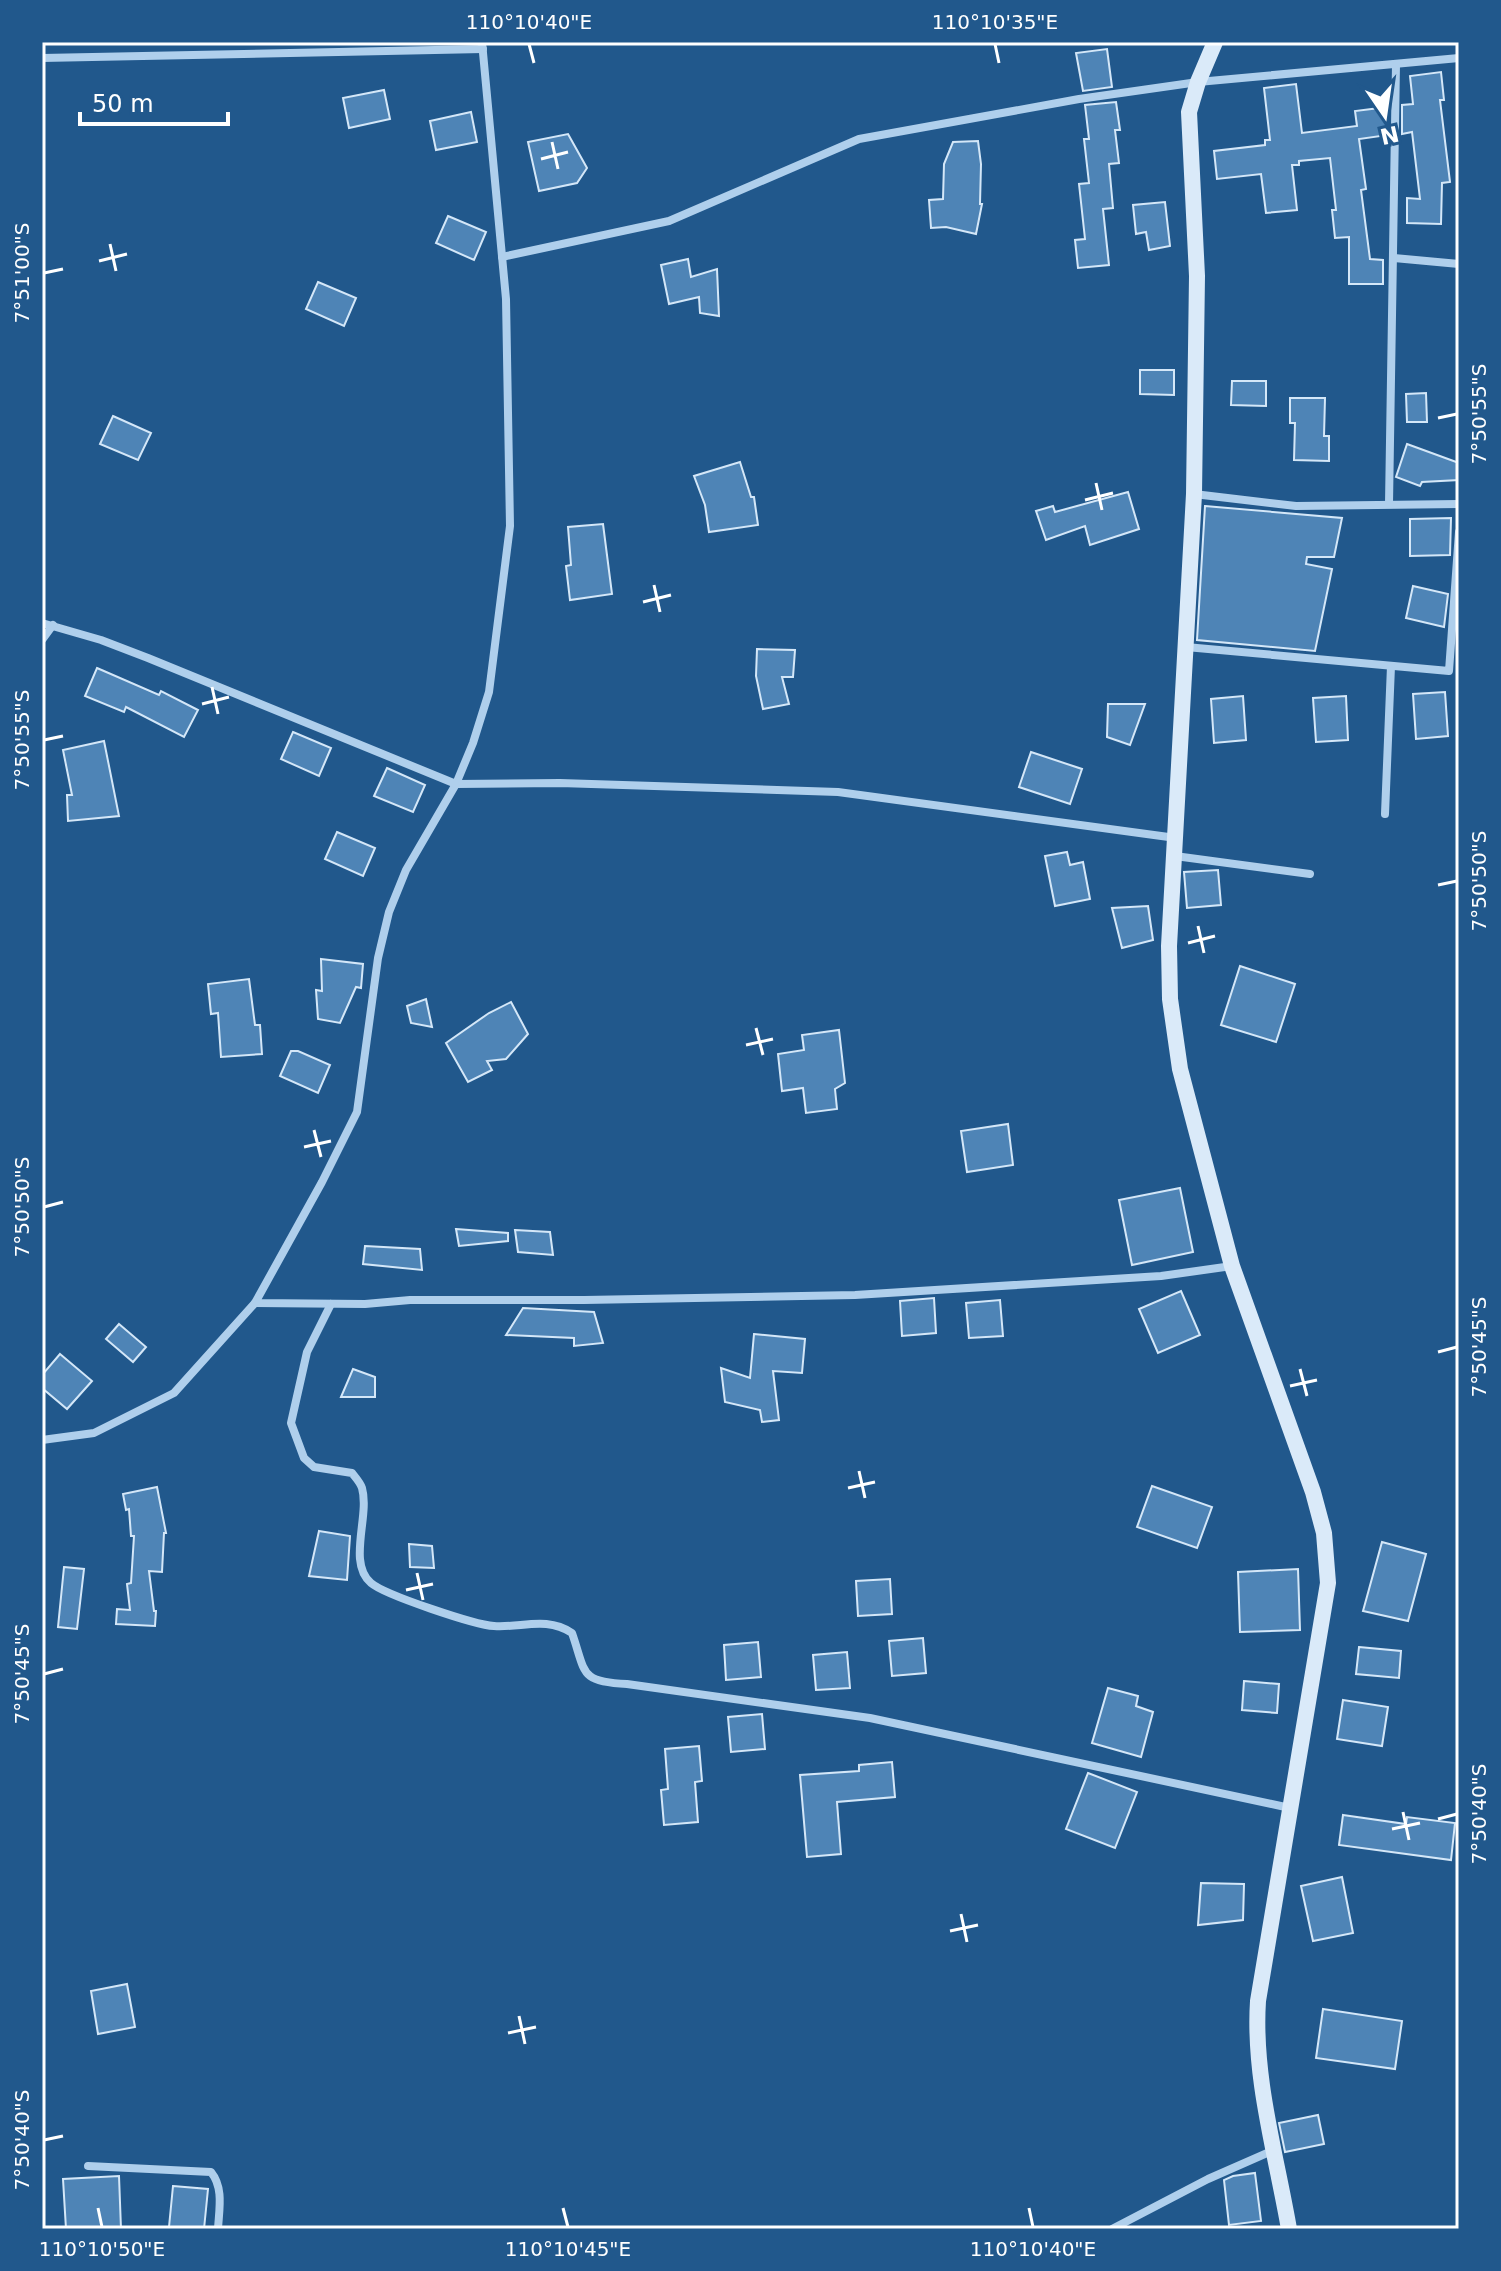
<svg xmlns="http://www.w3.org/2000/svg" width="1501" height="2271" font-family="'DejaVu Sans',sans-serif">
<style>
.building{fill:#4e84b6;stroke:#d4e7f8;stroke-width:2}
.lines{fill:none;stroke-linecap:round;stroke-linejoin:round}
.street{stroke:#afcfec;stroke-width:8}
.secondary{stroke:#daeaf9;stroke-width:16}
.ticks{fill:none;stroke:#fff;stroke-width:3}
.neatline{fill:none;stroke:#fff;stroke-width:3}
.ticks-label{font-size:20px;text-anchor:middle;fill:#fff}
</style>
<rect width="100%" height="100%" fill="#21588c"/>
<g class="building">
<path d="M1107,49L1112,87L1083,91L1076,53Z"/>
<path d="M1441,72L1444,100H1440L1450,182L1442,183L1441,224L1407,223V198L1420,199L1412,132L1402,134V105L1413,104L1410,76Z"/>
<path d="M1296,84L1302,133L1357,126L1355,111L1388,107V135L1359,139L1366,189L1361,190L1370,259L1383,260V284H1349V237L1335,238L1332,210H1336L1330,158L1299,161V165H1292L1297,210L1266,213L1261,174L1217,179L1214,151L1265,145V140H1270L1264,88Z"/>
<path d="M384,90L390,119L349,128L343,98Z"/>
<path d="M1116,102L1120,130H1115L1119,163L1109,164L1113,208L1103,209L1109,265L1078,268L1075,240L1085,239L1079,184L1089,183L1084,139H1089L1085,105Z"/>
<path d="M471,112L477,142L436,150L430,121Z"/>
<path d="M568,134L587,168L577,183L539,191L528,142Z"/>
<path d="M978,141L981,164L980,204H982L976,234L946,227L931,228L929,200L943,199L944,164L953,142Z"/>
<path d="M1165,202L1170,246L1149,250L1146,232L1136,234L1133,205Z"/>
<path d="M448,216L486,232L474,260L436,243Z"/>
<path d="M688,259L691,277L717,269L719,316L700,313L699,297L669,304L661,265Z"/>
<path d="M318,282L356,298L344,326L306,309Z"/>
<path d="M1140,370H1174V395L1140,394Z"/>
<path d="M1232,381H1266V406L1231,405Z"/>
<path d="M1426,393L1427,422H1407L1406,394Z"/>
<path d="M1290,398H1325L1324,436H1329V461L1294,460L1295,423H1290Z"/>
<path d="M113,416L151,433L138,460L100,444Z"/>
<path d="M1407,444L1459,463V480L1422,482L1420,486L1396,477Z"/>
<path d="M740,462L751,497H754L758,525L709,532L705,505L694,476Z"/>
<path d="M1128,492L1139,529L1090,545L1085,526L1046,540L1036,511L1053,506L1055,512Z"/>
<path d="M1205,506L1342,518L1334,557H1307L1306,564L1332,569L1315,651L1197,640Z"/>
<path d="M1451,518L1450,555L1410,556V519Z"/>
<path d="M603,524L612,594L570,600L566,566L571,565L568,527Z"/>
<path d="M1413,586L1448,594L1444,627L1406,618Z"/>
<path d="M757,649L795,650L793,677H782L789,704L763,709L756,676Z"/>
<path d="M97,668L159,695L161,691L198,710L184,737L126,707L124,712L85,696Z"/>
<path d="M1445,692L1448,736L1416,739L1413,694Z"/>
<path d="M1243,696L1246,740L1214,743L1211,699Z"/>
<path d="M1346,696L1348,740L1316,742L1313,698Z"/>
<path d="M1108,704H1145L1130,745L1107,737Z"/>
<path d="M293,732L331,748L319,776L281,759Z"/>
<path d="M104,741L119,816L68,821L67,795H72L63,750Z"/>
<path d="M1031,752L1082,769L1070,804L1019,787Z"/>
<path d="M387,768L425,785L413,812L374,796Z"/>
<path d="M337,832L375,848L363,876L325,859Z"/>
<path d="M1067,852L1070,865L1083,862L1090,899L1055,906L1045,856Z"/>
<path d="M1218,870L1221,905L1187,908L1184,872Z"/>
<path d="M1148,906L1153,940L1122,948L1112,908Z"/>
<path d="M321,959L363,964L361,988L356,987L340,1023L318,1019L316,990L322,991Z"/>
<path d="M1240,966L1295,984L1276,1042L1221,1025Z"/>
<path d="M249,979L255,1025H260L262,1054L221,1057L218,1013L211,1014L208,984Z"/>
<path d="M426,999L432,1027L411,1023L407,1006Z"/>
<path d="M511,1002L528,1034L506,1059L487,1061L492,1070L468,1082L446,1043L489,1013Z"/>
<path d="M839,1030L845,1083L835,1089L837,1109L806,1113L803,1088L782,1091L778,1054L804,1050L802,1035Z"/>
<path d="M291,1051H298L330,1065L318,1093L280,1076Z"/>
<path d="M1008,1124L1013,1165L967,1172L961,1131Z"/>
<path d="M1180,1188L1193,1252L1132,1265L1119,1200Z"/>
<path d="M456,1229L508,1233V1241L459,1246Z"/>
<path d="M515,1230L550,1232L553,1255L518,1252Z"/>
<path d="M365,1246L420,1249L422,1270L363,1264Z"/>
<path d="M1181,1291L1200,1335L1158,1353L1139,1309Z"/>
<path d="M934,1298L936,1333L902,1336L900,1301Z"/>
<path d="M1000,1300L1003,1336L969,1338L966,1303Z"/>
<path d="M523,1308L594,1312L603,1343L574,1346V1338L506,1335Z"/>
<path d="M119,1324L146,1347L133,1362L106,1339Z"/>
<path d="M754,1334L805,1339L802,1373L773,1371L779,1420L762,1422L760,1410L725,1402L721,1368L750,1378Z"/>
<path d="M60,1354L92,1381L67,1409L42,1388V1375Z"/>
<path d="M353,1369L375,1377V1397H341Z"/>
<path d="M1152,1486L1212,1507L1197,1548L1137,1527Z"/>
<path d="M157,1487L166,1533H164L162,1572L149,1571L154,1611H156L155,1626L116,1624L117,1609L130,1610L127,1584L131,1583L134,1536H131L129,1509L126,1510L123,1494Z"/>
<path d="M319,1531L350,1536L347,1580L309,1576Z"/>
<path d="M1382,1542L1426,1554L1408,1621L1363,1611Z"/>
<path d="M409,1544L432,1546L434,1568L410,1567Z"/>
<path d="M64,1567L84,1569L77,1629L58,1627Z"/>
<path d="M1298,1569L1300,1630L1240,1632L1238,1572Z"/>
<path d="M890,1579L892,1614L858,1616L856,1581Z"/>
<path d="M923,1638L926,1673L892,1676L889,1641Z"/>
<path d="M758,1642L761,1677L726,1680L724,1645Z"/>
<path d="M1359,1647L1401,1651L1399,1678L1356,1674Z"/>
<path d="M847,1652L850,1688L816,1690L813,1655Z"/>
<path d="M1244,1681L1279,1684L1277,1713L1242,1710Z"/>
<path d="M1108,1688L1138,1696L1136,1706L1153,1712L1141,1757L1092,1743Z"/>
<path d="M1343,1700L1388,1707L1382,1746L1337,1739Z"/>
<path d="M762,1714L765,1749L731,1752L728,1717Z"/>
<path d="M699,1746L702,1781L695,1782L698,1822L664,1825L661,1790L668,1789L665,1749Z"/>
<path d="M892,1762L895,1797L837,1802L841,1854L807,1857L800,1775L859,1771V1765Z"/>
<path d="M1088,1773L1137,1792L1115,1848L1066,1829Z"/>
<path d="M1343,1815L1406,1824L1407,1817L1455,1823L1451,1860L1339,1845Z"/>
<path d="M1342,1877L1353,1933L1313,1941L1301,1886Z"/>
<path d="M1201,1883L1244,1884L1243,1920L1198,1925Z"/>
<path d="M127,1984L135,2027L98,2034L91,1991Z"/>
<path d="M1323,2009L1402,2021L1395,2069L1316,2058Z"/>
<path d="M1318,2115L1324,2144L1285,2152L1279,2123Z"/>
<path d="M1255,2173L1261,2221L1229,2225L1224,2180L1233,2176Z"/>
<path d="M119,2176L121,2229H66L63,2179Z"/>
<path d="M173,2186L208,2189L204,2229L169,2227Z"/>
</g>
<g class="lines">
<g class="street">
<path d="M482,42L506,299L510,526L489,692L473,743L456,784L406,870L389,912L378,958L357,1112L322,1182L255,1303L365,1304L410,1300H584L855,1295L1161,1276L1232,1266"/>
<path d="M42,58L483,49"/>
<path d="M502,257L669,221L859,139L1079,99L1198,82L1459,58"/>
<path d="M1394,258L1459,264"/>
<path d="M1194,494L1296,506L1459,504"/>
<path d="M1389,504L1396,64"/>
<path d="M42,623L101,640L148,658L456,784L560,783L838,792L1176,838"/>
<path d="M42,640L53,625"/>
<path d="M1186,647L1449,671L1459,532"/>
<path d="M1385,814L1391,666"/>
<path d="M1175,856L1310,874"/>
<path d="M331,1304L307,1352L291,1423L304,1458L314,1467L352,1473C355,1477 360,1482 362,1488C370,1516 347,1563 371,1583C385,1595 475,1625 494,1626C522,1628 546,1616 572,1633C586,1673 579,1682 627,1684L870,1718L1290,1808"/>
<path d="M42,1440L94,1433L174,1393L255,1303"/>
<path d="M88,2166L211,2172C224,2188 219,2210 218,2229"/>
<path d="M1112,2229L1208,2179L1274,2150"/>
</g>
<path class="secondary" d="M1215,42L1198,82L1189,112L1197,276L1194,494L1169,946L1170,999L1180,1069L1232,1266L1313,1492L1324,1533L1328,1583L1258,2001C1253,2077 1276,2154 1289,2229"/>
</g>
<path class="ticks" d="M529,44L534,63M995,44L999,63M552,142L558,169M541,159L568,152M110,244L116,271M99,261L127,254M44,273L63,269M1438,418L1457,414M1096,483L1102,510M1085,500L1113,493M654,585L660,612M643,602L671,595M212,687L218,714M202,704L229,697M44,740L63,736M1438,885L1457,881M1198,926L1204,953M1188,943L1215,936M756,1028L763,1055M746,1045L773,1039M314,1130L321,1157M304,1147L331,1141M44,1207L63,1202M1438,1352L1457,1347M1300,1369L1307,1396M1290,1386L1317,1380M859,1471L865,1498M848,1488L875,1482M417,1573L423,1600M406,1590L433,1584M44,1674L63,1669M1403,1812L1409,1840M1438,1819L1457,1814M1392,1829L1420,1823M961,1914L967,1942M950,1931L978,1925M519,2016L525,2044M508,2033L536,2027M44,2140L63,2136M98,2208L102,2227M563,2208L568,2227M1029,2208L1033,2227"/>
<rect width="1501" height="2271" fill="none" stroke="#21588c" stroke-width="88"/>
<g transform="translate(1385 116) rotate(167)" stroke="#21588c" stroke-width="6" paint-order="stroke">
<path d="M0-6L14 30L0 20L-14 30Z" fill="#ffffff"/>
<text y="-12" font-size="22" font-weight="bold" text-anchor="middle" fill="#ffffff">N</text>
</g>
<path d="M80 112v12h148v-12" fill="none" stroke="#ffffff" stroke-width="4"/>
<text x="92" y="112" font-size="24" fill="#ffffff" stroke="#21588c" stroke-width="6" paint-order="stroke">50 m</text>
<rect x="44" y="44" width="1413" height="2183" class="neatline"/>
<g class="ticks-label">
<text x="529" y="29">110°10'40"E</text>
<text x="995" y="29">110°10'35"E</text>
<text transform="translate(22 273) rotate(-90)" y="7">7°51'00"S</text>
<text transform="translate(1479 414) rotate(-90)" y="7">7°50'55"S</text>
<text transform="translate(22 740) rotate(-90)" y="7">7°50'55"S</text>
<text transform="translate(1479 881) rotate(-90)" y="7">7°50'50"S</text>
<text transform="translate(22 1207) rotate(-90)" y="7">7°50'50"S</text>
<text transform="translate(1479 1347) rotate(-90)" y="7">7°50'45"S</text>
<text transform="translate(22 1674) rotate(-90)" y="7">7°50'45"S</text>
<text transform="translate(1479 1814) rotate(-90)" y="7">7°50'40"S</text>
<text transform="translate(22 2140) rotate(-90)" y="7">7°50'40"S</text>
<text x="102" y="2256">110°10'50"E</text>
<text x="568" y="2256">110°10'45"E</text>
<text x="1033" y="2256">110°10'40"E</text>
</g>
</svg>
